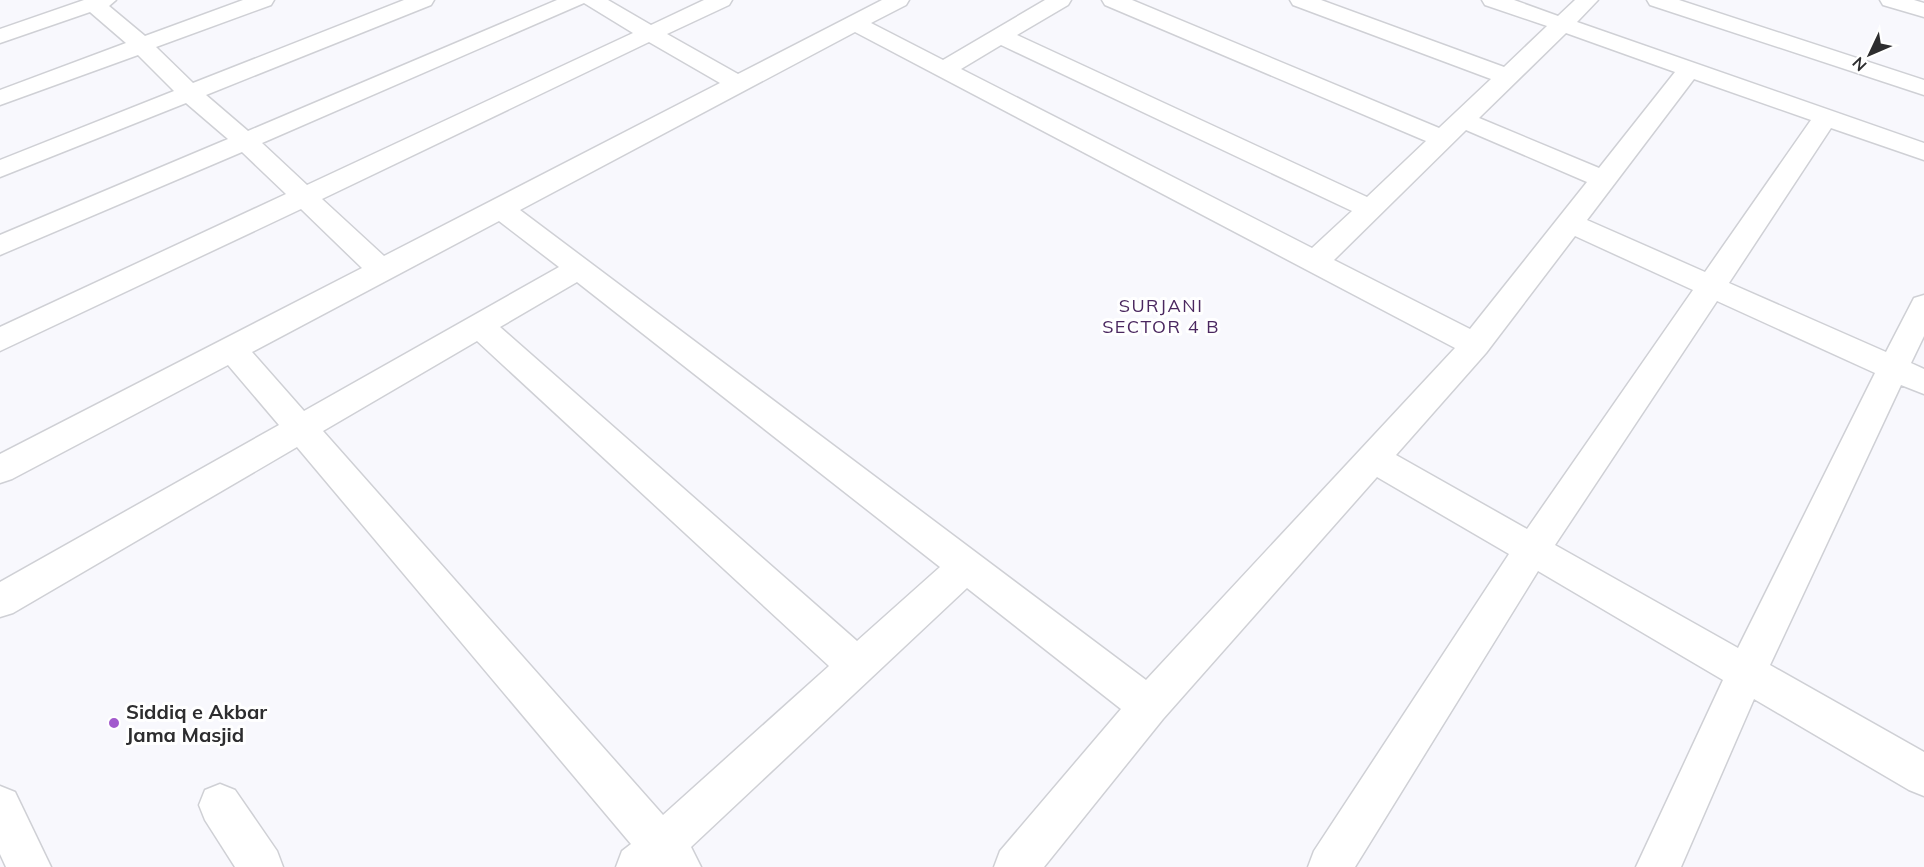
<svg xmlns="http://www.w3.org/2000/svg" width="1924" height="867" font-family="Mulish,sans-serif">
<style>
.lines{fill:none;stroke-linecap:round;stroke-linejoin:round}
.minor-casing{stroke:#cfd0d5;stroke-width:3}
.minor{fill:#fff;fill-rule:evenodd}
.poi-dot{fill:#a25acd;stroke:#fff;stroke-width:2}
.labels{text-anchor:middle;stroke-width:6;stroke-linejoin:round;paint-order:stroke}
.neighbourhood-label{font-size:18px;letter-spacing:1.5px;fill:#4b2860;stroke:#fff}
.near-poi-label{font-size:20px;font-weight:bold;fill:#2d2d2f;stroke:#fff;text-anchor:start}
</style>
<rect width="100%" height="100%" fill="#f8f8fd"/>
<g class="lines">
<g class="minor-casing">
<g id="minor">
<path d="M84,0H116L109,6L145,36L243,0H274L271,5L156,47L193,83L404,0H434L431,5L206,95L248,131L557,0H608L651,25L704,0H732L729,5L667,34L738,74L882,0H909L906,5L871,23L943,60L1045,0H1071L1068,5L1017,35L1367,197L1426,141L1105,5L1102,0H1132L1439,128L1491,79L1293,5L1290,0H1321L1504,67L1547,26L1485,5L1482,0H1514L1558,16L1575,0H1598L1577,22L1924,143V160L1831,128L1729,283L1886,352L1914,298L1924,295V336L1911,363L1924,369V394L1901,385L1770,665L1924,752V796L1909,790L1754,699L1681,867H1636L1723,680L1538,571L1355,867H1308L1314,851L1509,554L1377,477L1163,719L1044,867H994L1000,851L1121,709L967,588L691,847L701,867H616L622,851L631,844L297,447L13,613L0,617V582L279,425L228,365L12,479L0,483V454L362,268L301,209L0,351V327L286,194L242,152L0,255V235L228,139L186,103L0,177V160L174,91L138,55L0,105V90L126,43L90,12L0,43V29ZM584,3L633,33L307,185L262,143ZM855,32L1455,348L1146,680L520,210ZM1566,33L1675,72L1599,168L1479,118ZM649,42L720,83L384,256L322,199ZM1001,45L1352,211L1312,248L961,69ZM1694,79L1811,120L1705,272L1587,220ZM1466,130L1587,182L1470,329L1334,260ZM499,221L559,267L304,411L252,352ZM1575,236L1693,290L1527,529L1396,455L1486,353ZM577,282L940,567L857,641L500,327ZM1717,301L1875,373L1738,648L1555,545ZM477,341L829,666L663,815L323,431Z"/>
<path d="M1647,0H1679L1924,80V95L1650,5Z"/>
<path d="M1880,0H1914L1924,3V17L1883,5Z"/>
<path d="M220,784L235,790L277,851L283,867H235L205,820L199,805L205,790Z"/>
<path d="M0,786L15,792L51,867H6L0,854Z"/>
</g>
</g>
<use href="#minor" class="minor"/>
</g>
<circle class="poi-dot" cx="114" cy="723" r="6"/>
<g class="labels">
<g class="neighbourhood-label">
<text x="1161" y="312">SURJANI<tspan x="1161" dy="21">SECTOR 4 B</tspan></text>
</g>
<g class="near-poi-label">
<text x="126" y="719">Siddiq e Akbar<tspan x="126" dy="23">Jama Masjid</tspan></text>
</g>
</g>
<g transform="translate(1870 54) rotate(226)" stroke="#ffffff" stroke-width="4.5" paint-order="stroke">
<path d="M0-4.5L10 22L0 15L-10 22Z" fill="#2d2d2f"/>
<text y="-9" font-size="16" font-weight="bold" text-anchor="middle" fill="#2d2d2f">N</text>
</g>
</svg>
